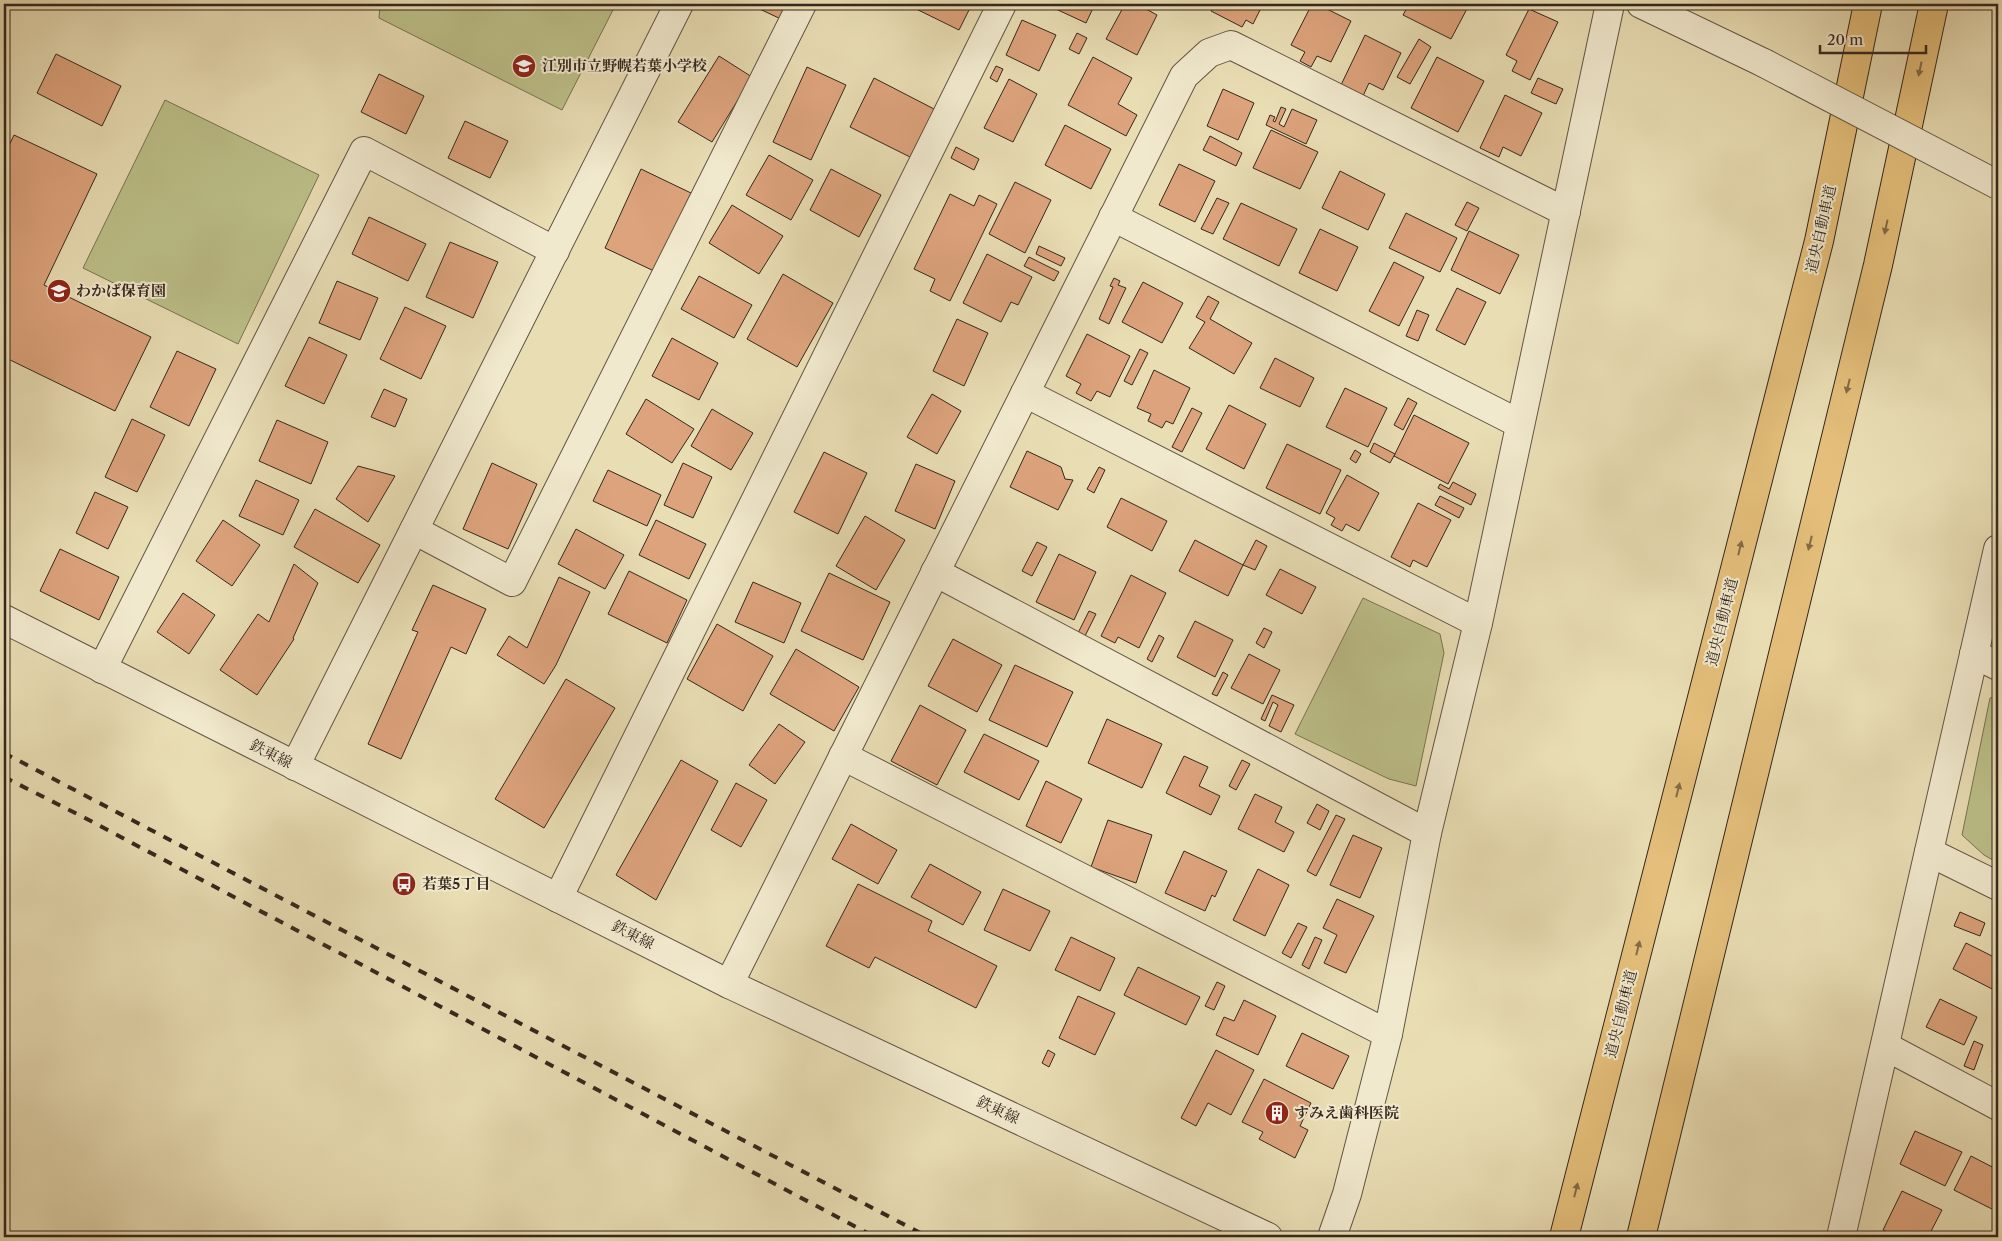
<svg xmlns="http://www.w3.org/2000/svg" width="2002" height="1241" font-family="'Libre Caslon Text','Noto Serif JP',serif">
<style>
.green{fill:#bcbf89;stroke:#787354}
.building{fill:#dda37c;stroke:#35271e}
.lines{fill:none;stroke-linecap:round;stroke-linejoin:round}
.minor-casing{stroke:#625444;stroke-width:30}
.tertiary-casing{stroke:#625444;stroke-width:30}
.motorway-casing{stroke:#35271e;stroke-width:30}
.minor{stroke:#f1e9ce;stroke-width:28}
.tertiary{stroke:#f1e9ce;stroke-width:28}
.motorway{stroke:#e4be7a;stroke-width:28}
.rail{stroke:#35271e;stroke-width:4;stroke-dasharray:9 9;stroke-linecap:butt}
.minor-bridge-casing{stroke:#625444;stroke-width:30;stroke-linecap:butt}
.minor-bridge{stroke:#f1e9ce;stroke-width:28}
.oneway{fill:#846b47}
.labels{text-anchor:middle;stroke-width:4;stroke-linejoin:round;paint-order:stroke}
.poi-label{font-size:15px;font-weight:bold;fill:#35271e;stroke:#f1e9ce;text-anchor:start}
.street-label{font-size:15px;fill:#35271e;stroke:#f1e9ce}
</style>
<rect width="100%" height="100%" fill="#e9ddb4"/>
<filter id="stains"><feTurbulence type="fractalNoise" baseFrequency=".004" numOctaves="4"/><feColorMatrix values="0 0 0 0 .2 0 0 0 0 .09 0 0 0 0 .02 0 0 0 .5 -.17"/></filter>
<radialGradient id="worn" r=".72"><stop offset=".6" stop-color="#630" stop-opacity="0"/><stop offset="1" stop-color="#630" stop-opacity=".3"/></radialGradient>
<g class="green">
<path d="M380,4H616L562,110L379,18Z"/>
<path d="M165,100L319,175L238,344L83,268Z"/>
<path d="M1363,598L1440,634L1444,653L1416,786L1389,779L1295,734Z"/>
<path d="M1998,696V863L1984,855L1962,835L1990,698Z"/>
</g>
<g class="building">
<path d="M749,4H791L783,20Z"/>
<path d="M906,4H972L959,30Z"/>
<path d="M1045,4H1095L1086,23Z"/>
<path d="M1125,4H1137L1157,15L1137,55L1106,39Z"/>
<path d="M1214,4H1263L1253,24L1246,20L1242,27L1211,11Z"/>
<path d="M1312,4H1317L1351,21L1331,62L1317,56L1311,67L1300,61L1305,52L1291,45Z"/>
<path d="M1409,4H1466L1469,5L1451,39L1403,15Z"/>
<path d="M1529,9L1558,22L1530,80L1512,71L1517,61L1506,55Z"/>
<path d="M1022,20L1056,35L1039,71L1006,55Z"/>
<path d="M1077,33L1087,38L1079,54L1069,49Z"/>
<path d="M1365,35L1401,53L1383,90L1369,83L1363,96L1341,85Z"/>
<path d="M1419,39L1431,47L1410,84L1397,77Z"/>
<path d="M56,54L121,86L102,126L37,93Z"/>
<path d="M719,56L752,77L712,142L678,122Z"/>
<path d="M1093,57L1132,78L1118,104L1137,115L1126,136L1068,105Z"/>
<path d="M1437,57L1484,81L1458,132L1411,108Z"/>
<path d="M996,66L1003,69L997,82L990,78Z"/>
<path d="M807,67L846,85L811,160L773,142Z"/>
<path d="M379,74L424,96L406,134L361,112Z"/>
<path d="M874,78L936,110L912,158L850,127Z"/>
<path d="M1538,78L1563,89L1556,104L1531,93Z"/>
<path d="M1009,79L1037,94L1013,142L984,128Z"/>
<path d="M1223,89L1254,103L1238,140L1207,126Z"/>
<path d="M1505,95L1542,113L1521,156L1503,147L1499,157L1480,148Z"/>
<path d="M1281,107L1286,109L1279,124L1284,127L1292,109L1317,120L1306,144L1266,125L1270,115L1275,117L1273,121L1275,122Z"/>
<path d="M465,121L508,141L490,178L448,158Z"/>
<path d="M1065,125L1111,149L1091,189L1045,165Z"/>
<path d="M1271,130L1318,152L1300,189L1253,168Z"/>
<path d="M14,135L97,174L44,285L151,337L115,411L4,357V156Z"/>
<path d="M1210,136L1242,153L1236,166L1203,150Z"/>
<path d="M956,147L979,159L974,170L951,158Z"/>
<path d="M769,155L813,180L791,220L746,195Z"/>
<path d="M1179,164L1215,181L1195,222L1159,205Z"/>
<path d="M641,169L691,193L654,271L605,248Z"/>
<path d="M831,169L881,195L859,237L810,210Z"/>
<path d="M1340,171L1385,194L1368,230L1322,208Z"/>
<path d="M1015,182L1051,200L1025,253L989,234Z"/>
<path d="M950,194L974,206L979,195L997,204L950,301L930,291L935,279L914,269Z"/>
<path d="M1217,198L1229,203L1213,234L1201,229Z"/>
<path d="M1467,202L1479,208L1467,231L1455,225Z"/>
<path d="M1241,203L1297,229L1279,266L1223,239Z"/>
<path d="M732,205L783,236L759,274L709,243Z"/>
<path d="M1406,213L1457,238L1440,272L1389,248Z"/>
<path d="M369,217L426,244L408,281L352,254Z"/>
<path d="M1320,229L1358,247L1337,291L1299,273Z"/>
<path d="M1469,231L1519,255L1500,294L1451,270Z"/>
<path d="M450,242L498,262L473,318L426,297Z"/>
<path d="M1039,246L1065,258L1061,266L1036,254Z"/>
<path d="M987,254L1032,277L1018,305L1011,302L1001,322L963,303Z"/>
<path d="M1029,257L1059,272L1054,281L1024,266Z"/>
<path d="M1394,262L1424,277L1399,326L1369,311Z"/>
<path d="M783,274L833,303L797,367L747,339Z"/>
<path d="M699,276L752,305L734,338L681,309Z"/>
<path d="M1114,278L1120,281L1118,285L1126,288L1109,324L1099,319L1113,287L1110,286Z"/>
<path d="M337,281L378,298L360,340L319,323Z"/>
<path d="M1143,282L1183,303L1162,343L1122,322Z"/>
<path d="M1457,288L1486,302L1465,345L1436,330Z"/>
<path d="M1208,296L1219,302L1210,319L1252,343L1234,374L1189,348L1205,322L1196,317Z"/>
<path d="M405,307L446,326L421,379L380,359Z"/>
<path d="M1417,310L1429,315L1418,341L1406,336Z"/>
<path d="M957,319L988,333L964,386L933,371Z"/>
<path d="M1087,334L1130,356L1110,397L1097,391L1091,401L1076,393L1081,384L1066,376Z"/>
<path d="M309,337L347,355L324,404L285,386Z"/>
<path d="M672,338L718,363L699,400L652,376Z"/>
<path d="M1140,349L1148,353L1132,385L1124,381Z"/>
<path d="M177,351L216,369L189,426L150,407Z"/>
<path d="M1275,358L1314,378L1300,407L1260,388Z"/>
<path d="M1154,370L1190,388L1173,424L1166,421L1162,428L1148,421L1151,414L1137,408Z"/>
<path d="M1345,388L1387,408L1368,447L1326,427Z"/>
<path d="M384,389L407,399L395,427L371,417Z"/>
<path d="M932,394L961,411L937,454L907,437Z"/>
<path d="M1408,398L1417,403L1403,430L1394,425Z"/>
<path d="M646,399L694,429L672,463L626,434Z"/>
<path d="M1229,405L1266,424L1244,469L1206,449Z"/>
<path d="M1192,408L1202,413L1182,452L1172,447Z"/>
<path d="M712,409L753,433L731,470L691,446Z"/>
<path d="M1414,415L1469,443L1448,484L1394,456Z"/>
<path d="M132,419L165,435L137,492L105,477Z"/>
<path d="M277,420L328,442L311,484L259,461Z"/>
<path d="M1374,443L1395,454L1390,463L1370,452Z"/>
<path d="M1287,444L1341,470L1320,514L1266,488Z"/>
<path d="M1355,450L1361,454L1356,463L1350,459Z"/>
<path d="M1027,451L1061,467L1065,479L1073,480L1058,510L1010,487Z"/>
<path d="M824,452L867,473L838,534L794,512Z"/>
<path d="M492,463L537,484L508,549L463,529Z"/>
<path d="M683,463L712,477L693,518L664,505Z"/>
<path d="M916,464L955,481L935,529L895,511Z"/>
<path d="M358,466L395,476L368,522L336,499Z"/>
<path d="M1099,467L1105,470L1094,493L1087,489Z"/>
<path d="M608,470L661,495L647,526L593,501Z"/>
<path d="M1347,475L1379,493L1359,531L1346,524L1342,531L1331,525L1335,518L1326,513Z"/>
<path d="M256,480L299,500L283,535L239,516Z"/>
<path d="M1453,482L1476,494L1471,505L1438,488L1440,484L1449,489Z"/>
<path d="M95,492L128,507L108,549L76,533Z"/>
<path d="M1440,496L1464,508L1459,518L1435,505Z"/>
<path d="M1121,498L1167,521L1152,551L1107,527Z"/>
<path d="M1418,503L1451,520L1427,567L1413,560L1410,567L1391,557Z"/>
<path d="M315,509L380,545L358,583L294,547Z"/>
<path d="M865,516L905,540L876,590L836,566Z"/>
<path d="M223,520L260,545L232,586L196,561Z"/>
<path d="M656,520L706,544L689,579L639,555Z"/>
<path d="M576,529L624,555L605,589L558,564Z"/>
<path d="M1195,540L1243,565L1228,596L1179,571Z"/>
<path d="M1256,540L1267,546L1255,570L1243,565Z"/>
<path d="M1037,542L1047,547L1032,576L1022,571Z"/>
<path d="M60,549L119,577L99,620L40,591Z"/>
<path d="M1059,554L1096,572L1074,620L1036,602Z"/>
<path d="M294,564L318,583L293,638L294,639L257,695L220,670L258,614L269,622Z"/>
<path d="M1280,569L1316,587L1302,614L1266,595Z"/>
<path d="M629,571L687,600L667,643L608,614Z"/>
<path d="M829,573L890,602L863,660L801,631Z"/>
<path d="M1131,575L1166,593L1139,648L1118,637L1115,643L1101,636Z"/>
<path d="M559,577L590,592L556,665L544,684L497,655L509,636L527,648Z"/>
<path d="M753,582L801,603L784,643L735,622Z"/>
<path d="M433,585L486,609L466,654L451,647L401,759L368,744L418,632L412,630Z"/>
<path d="M183,593L215,615L189,654L157,632Z"/>
<path d="M1089,611L1096,614L1085,636L1078,633Z"/>
<path d="M1195,621L1233,640L1215,677L1177,657Z"/>
<path d="M717,624L773,656L743,711L687,679Z"/>
<path d="M1264,628L1272,632L1264,648L1256,643Z"/>
<path d="M1159,635L1164,638L1152,662L1147,659Z"/>
<path d="M953,639L1002,665L977,712L928,686Z"/>
<path d="M796,649L859,687L834,731L770,694Z"/>
<path d="M1249,654L1280,670L1263,704L1231,688Z"/>
<path d="M1015,665L1073,692L1047,747L989,720Z"/>
<path d="M1223,672L1228,675L1217,696L1212,694Z"/>
<path d="M566,679L615,708L544,828L495,799Z"/>
<path d="M1272,695L1294,705L1281,732L1269,726L1278,705L1273,702L1265,721L1261,719Z"/>
<path d="M920,705L966,730L937,785L891,761Z"/>
<path d="M1107,719L1162,744L1142,788L1088,763Z"/>
<path d="M779,724L805,742L775,784L749,765Z"/>
<path d="M984,734L1039,761L1019,800L964,772Z"/>
<path d="M1184,756L1208,767L1199,786L1220,796L1211,815L1166,793Z"/>
<path d="M681,760L718,781L656,900L616,875Z"/>
<path d="M1242,760L1250,764L1236,790L1229,786Z"/>
<path d="M1046,781L1082,799L1061,843L1026,826Z"/>
<path d="M736,783L767,800L741,847L711,830Z"/>
<path d="M1255,794L1282,807L1275,822L1294,832L1284,852L1238,829Z"/>
<path d="M1317,804L1329,811L1320,830L1307,823Z"/>
<path d="M1336,815L1345,819L1316,876L1307,871Z"/>
<path d="M1108,820L1152,835L1136,883L1091,867Z"/>
<path d="M851,824L897,850L878,884L832,859Z"/>
<path d="M1353,835L1382,848L1360,898L1330,885Z"/>
<path d="M1184,851L1227,871L1215,897L1212,895L1205,911L1165,893Z"/>
<path d="M930,864L981,892L963,925L911,897Z"/>
<path d="M1258,869L1289,885L1265,936L1233,920Z"/>
<path d="M858,884L932,921L928,931L997,966L976,1008L875,957L869,968L826,946Z"/>
<path d="M1003,889L1050,911L1030,951L984,930Z"/>
<path d="M1337,899L1374,916L1346,973L1324,963L1337,935L1323,928Z"/>
<path d="M1960,912L1985,923L1980,936L1954,926Z"/>
<path d="M1298,923L1307,927L1291,958L1282,953Z"/>
<path d="M1071,937L1115,958L1100,991L1055,970Z"/>
<path d="M1315,937L1322,940L1309,969L1302,965Z"/>
<path d="M1966,943L1998,959V992L1953,969Z"/>
<path d="M1138,967L1200,997L1186,1025L1124,995Z"/>
<path d="M1217,982L1225,986L1214,1010L1205,1006Z"/>
<path d="M1078,996L1115,1013L1095,1055L1059,1038Z"/>
<path d="M1940,999L1977,1017L1964,1045L1926,1027Z"/>
<path d="M1244,1000L1276,1016L1258,1055L1216,1035L1224,1017L1234,1021Z"/>
<path d="M1302,1033L1349,1056L1333,1089L1286,1066Z"/>
<path d="M1974,1041L1983,1045L1974,1070L1964,1066Z"/>
<path d="M1048,1050L1055,1054L1049,1067L1042,1063Z"/>
<path d="M1216,1050L1254,1070L1231,1115L1208,1103L1196,1126L1181,1118Z"/>
<path d="M1998,1060V1075L1992,1072Z"/>
<path d="M1264,1079L1311,1103L1300,1126L1308,1130L1295,1158L1259,1139L1263,1132L1242,1122Z"/>
<path d="M1915,1131L1962,1152L1945,1186L1900,1164Z"/>
<path d="M1971,1156L1998,1170V1212L1954,1190Z"/>
<path d="M1902,1191L1942,1210L1928,1237H1898L1883,1230Z"/>
</g>
<g class="lines">
<g class="minor-casing">
<g id="minor">
<path d="M1641,4L1764,63"/>
<path d="M1113,217L1520,424"/>
<path d="M1025,393L1478,623"/>
<path d="M414,530L512,582L802,4"/>
<path d="M935,572L1427,833"/>
<path d="M1974,654L1998,666"/>
<path d="M102,669L364,151L555,251"/>
<path d="M843,756L1388,1034"/>
<path d="M295,766L679,4"/>
<path d="M1929,852L1998,886"/>
<path d="M558,898L1002,4"/>
<path d="M729,984L1184,76L1209,53L1231,45L1566,212"/>
<path d="M1885,1046L1998,1106"/>
<path d="M1332,1237L1347,1194L1388,1034L1427,833L1478,623L1610,4"/>
<path d="M1841,1237L1998,549"/>
</g>
</g>
<g class="tertiary-casing">
<path id="tertiary" d="M4,619L729,984L1268,1237"/>
</g>
<g class="motorway-casing">
<g id="motorway">
<path d="M1564,1237L1819,241L1868,4"/>
<path d="M1641,1237L1878,265L1934,4"/>
</g>
</g>
<use href="#minor" class="minor"/>
<use href="#tertiary" class="tertiary"/>
<use href="#motorway" class="motorway"/>
<g class="rail">
<path d="M4,753L928,1237"/>
<path d="M4,777L85,818L875,1237"/>
</g>
<g class="minor-bridge-casing">
<path id="minor-bridge" d="M1764,63L1998,185"/>
</g>
<use href="#minor-bridge" class="minor-bridge"/>
</g>
<defs><path id="oneway-solid" d="M-6-.8H1V-3.2L6.5 0L1 3.2V.8H-6Z" transform="scale(1.25)"/></defs>
<g class="oneway">
<use href="#oneway-solid" transform="translate(1920 69) rotate(102)"/>
<use href="#oneway-solid" transform="translate(1886 227) rotate(102)"/>
<use href="#oneway-solid" transform="translate(1848 386) rotate(104)"/>
<use href="#oneway-solid" transform="translate(1810 543) rotate(104)"/>
<use href="#oneway-solid" transform="translate(1740 548) rotate(-76)"/>
<use href="#oneway-solid" transform="translate(1678 790) rotate(-76)"/>
<use href="#oneway-solid" transform="translate(1638 948) rotate(-76)"/>
<use href="#oneway-solid" transform="translate(1576 1190) rotate(-76)"/>
</g>
<defs>
<g id="school-disc" transform="scale(1.25)"><circle r="9.5" fill="#8f2418" stroke="#f1e9ce"/><path d="M0-5L7-2L0 1L-7-2ZM-4 1L0 2.5L4 1V4Q0 6-4 4Z" fill="#fff"/></g>
<g id="bus-disc" transform="scale(1.25)"><circle r="9.5" fill="#8f2418" stroke="#f1e9ce"/><path d="M-5-6H5V4H4V6H2V4H-2V6H-4V4H-5ZM-3.5-4V0h7V-4ZM-3.5 1.2v1.5H-2V1.2ZM2 1.2v1.5H3.5V1.2Z" fill="#fff"/></g>
<g id="building-disc" transform="scale(1.25)"><circle r="9.5" fill="#8f2418" stroke="#f1e9ce"/><path d="M-4-6H4V6H1V3H-1V6H-4ZM-2.5-4.3h1.7v1.8h-1.7ZM.8-4.3h1.7v1.8H.8ZM-2.5-1h1.7V.8h-1.7ZM.8-1h1.7V.8H.8Z" fill="#fff"/></g>
</defs>
<g fill-rule="evenodd">
<use href="#school-disc" x="524" y="66"/>
<use href="#school-disc" x="59" y="291"/>
<use href="#bus-disc" x="404" y="884"/>
<use href="#building-disc" x="1277" y="1113"/>
</g>
<g class="labels">
<g class="poi-label">
<text x="542" y="71">江別市立野幌若葉小学校</text>
<text x="76" y="296">わかば保育園</text>
<text x="422" y="889">若葉5丁目</text>
<text x="1294" y="1118">すみえ歯科医院</text>
</g>
<g class="street-label">
<text transform="translate(1821 229) rotate(-77)" y="5">道央自動車道</text>
<text transform="translate(1722 622) rotate(-76)" y="5">道央自動車道</text>
<text transform="translate(271 754) rotate(27)" y="5">鉄東線</text>
<text transform="translate(633 935) rotate(27)" y="5">鉄東線</text>
<text transform="translate(1621 1014) rotate(-76)" y="5">道央自動車道</text>
<text transform="translate(998 1110) rotate(25)" y="5">鉄東線</text>
</g>
</g>
<rect width="2002" height="1241" fill="none" stroke="#e9ddb4" stroke-width="20"/>
<rect x="5" y="5" width="1992" height="1231" fill="none" stroke="#35271e" stroke-width="2.5"/>
<rect x="10" y="10" width="1982" height="1221" fill="none" stroke="#35271e"/>
<path d="M1820 45v8h106v-8" fill="none" stroke="#35271e" stroke-width="2.5"/>
<text x="1827" y="45" font-size="15" fill="#35271e" stroke="#f1e9ce" stroke-width="4" paint-order="stroke">20 m</text>
<rect width="100%" height="100%" filter="url(#stains)"/>
<rect width="100%" height="100%" fill="url(#worn)"/>
</svg>
